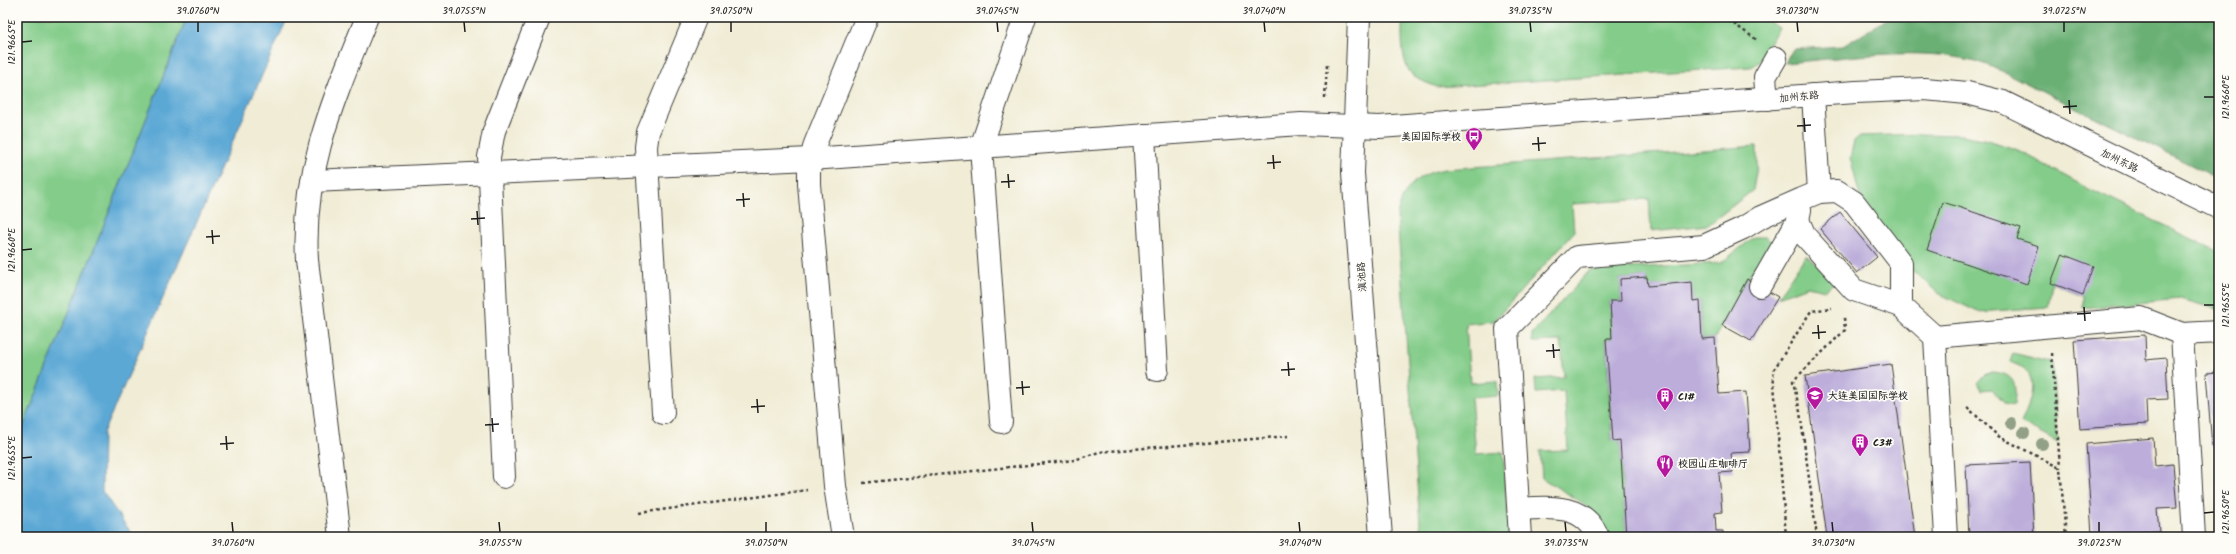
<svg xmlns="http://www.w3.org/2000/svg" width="2236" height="554" font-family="Kalam,'LXGW WenKai TC',sans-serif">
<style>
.green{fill:#83cc89;stroke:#507452}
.forest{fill:#6ab075;stroke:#436648}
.water{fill:#5ca8d5;stroke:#3c6278}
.building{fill:#bcadda}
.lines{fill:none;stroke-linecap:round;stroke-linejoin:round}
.minor-casing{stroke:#3c3b38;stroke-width:24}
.tertiary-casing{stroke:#3c3b38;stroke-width:24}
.path{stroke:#3c3b38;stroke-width:2.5;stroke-dasharray:3 3;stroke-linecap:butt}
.minor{stroke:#fff;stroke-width:22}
.tertiary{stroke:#fff;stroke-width:22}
.tree{fill:#92a087}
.ticks{fill:none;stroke:#1c1c1c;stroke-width:1.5}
.labels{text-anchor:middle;stroke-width:3.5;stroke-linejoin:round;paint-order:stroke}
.street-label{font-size:10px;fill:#1c1c1c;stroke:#fdfcf7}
.poi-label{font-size:10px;font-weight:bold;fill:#1c1c1c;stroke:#fdfcf7;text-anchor:start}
.neatline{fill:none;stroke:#1c1c1c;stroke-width:1.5}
.ticks-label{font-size:10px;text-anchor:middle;fill:#1c1c1c}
</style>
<rect width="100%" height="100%" fill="#fdfcf7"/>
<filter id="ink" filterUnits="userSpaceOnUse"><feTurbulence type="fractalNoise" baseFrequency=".025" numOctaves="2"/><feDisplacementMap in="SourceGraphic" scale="8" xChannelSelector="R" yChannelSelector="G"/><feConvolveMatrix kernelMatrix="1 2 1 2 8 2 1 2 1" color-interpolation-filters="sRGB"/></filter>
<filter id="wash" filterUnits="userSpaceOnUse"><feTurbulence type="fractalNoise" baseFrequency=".012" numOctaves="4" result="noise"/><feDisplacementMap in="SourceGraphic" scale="16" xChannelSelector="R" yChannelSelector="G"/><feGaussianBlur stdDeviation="0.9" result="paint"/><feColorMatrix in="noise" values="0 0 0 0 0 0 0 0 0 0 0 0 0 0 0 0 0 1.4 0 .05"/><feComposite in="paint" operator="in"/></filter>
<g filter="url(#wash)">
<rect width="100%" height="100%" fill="#f0ecd5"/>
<g class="green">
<path d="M17,17H187L21,432L17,439Z"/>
<path d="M1403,17H1761L1779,28L1768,44L1771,47C1765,55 1760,64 1750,67L1437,87C1427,83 1417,80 1410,72C1401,61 1401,30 1403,17Z"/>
<path d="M1920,134L1962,135L1988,140L2018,150L2085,187L2219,252V310L2181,299L2083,308V295L2052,283L2048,307L1978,312L1938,293L1913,271L1862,204L1850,158L1854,141L1860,136Z"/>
<path d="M1757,146V167L1753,190L1708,225L1651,231L1649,199L1572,204L1574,232L1494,321L1466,324L1470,383L1497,381L1498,396L1471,398L1476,454L1503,452L1509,537H1421L1397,216C1403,187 1417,174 1445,169Z"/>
<path d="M1754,237H1765L1772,242L1747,279L1715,338L1702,339L1700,300L1693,301L1691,283L1648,286L1647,277L1620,279L1621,301L1610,302L1612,339H1606L1612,440H1620L1626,537H1607C1605,511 1561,491 1542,478L1540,451L1568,450L1564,391L1536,393L1535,379L1564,377L1561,341L1532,342V334L1590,270L1721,263Z"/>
<path d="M1806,255L1835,282L1825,290L1807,286L1778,297Z"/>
<path d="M2013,353L2052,363L2058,443L2021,423C2028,408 2039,383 2025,369C2021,366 2014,364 2010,362Z"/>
<path d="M1993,372C2015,374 2017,384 2014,405L2005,403L1992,389L1981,390L1977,383L1984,375Z"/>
</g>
<path class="forest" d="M1890,17H2219V179L2004,72C1994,68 1985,64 1975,61C1916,46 1845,58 1785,63L1793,49L1843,46Z"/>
<path class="water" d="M187,17H288L103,433L102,491L134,537H17V439L21,432Z"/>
<g id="blocks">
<g class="building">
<path d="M1943,202L2021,228L2017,239L2039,246L2027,284L1927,250Z"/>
<path d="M1840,212L1877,257L1857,273L1820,229Z"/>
<path d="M2062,254L2093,266L2083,295L2051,283Z"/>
<path d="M1647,277L1648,286L1692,282L1693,301L1700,300L1702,339L1715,338L1719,394L1746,392L1750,452L1731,453L1733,472L1719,473L1722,512L1715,513L1716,531H1723V537H1626L1620,440L1613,441L1606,339H1612L1610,301H1621L1620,279Z"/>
<path d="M1747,279L1778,297L1751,341L1722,325Z"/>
<path d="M2145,335L2146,360L2166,358L2168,399L2146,400L2147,424L2080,429L2074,340Z"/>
<path d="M1891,364L1915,537H1827L1805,376Z"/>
<path d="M2219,372V446H2212L2206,373Z"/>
<path d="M2153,438L2155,466L2173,464L2177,508L2157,509L2159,531L2092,535L2086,444Z"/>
<path d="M2030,462L2034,537H1969L1966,465Z"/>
<path d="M2217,471H2219V482H2218Z"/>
</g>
</g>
</g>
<g filter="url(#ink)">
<use href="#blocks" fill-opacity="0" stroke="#3c3b38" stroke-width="1"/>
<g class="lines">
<g class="minor-casing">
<g id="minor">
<path d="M1813,95L1819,192"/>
<path d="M1767,99L1765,77L1776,58"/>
<path d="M1144,135L1157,370"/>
<path d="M312,181L811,159L1301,124L1355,126"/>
<path d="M1798,220L1805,236L1854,290L1901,306L1935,337L2141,318L2182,334L2219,332"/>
<path d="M1760,286L1798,220L1800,210"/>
<path d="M2182,334L2194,537"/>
<path d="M1935,337L1946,537"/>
<path d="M663,413L646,147L648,132L696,17"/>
<path d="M1001,422L981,147L1025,17"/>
<path d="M504,477L489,157L494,131L539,17"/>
<path d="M1519,509C1549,507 1584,503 1598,537"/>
<path d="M340,537L307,260C302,169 334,99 367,17"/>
<path d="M843,537L835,486L809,184V167L815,144L867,17"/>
<path d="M1520,537L1507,329L1577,257L1704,246L1743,228L1761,217L1802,199L1819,192L1837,191L1854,202L1901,263V306"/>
</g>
</g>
<g class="tertiary-casing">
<g id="tertiary">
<path d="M1359,17L1353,173L1381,537"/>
<path d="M1355,126L1379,127L1856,92L1925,89L1967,93L2003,102L2219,208"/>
</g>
</g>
<g class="path">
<path d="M1724,17L1757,40"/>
<path d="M1325,98L1327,65"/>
<path d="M2052,353L2060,468"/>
<path d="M1967,407L1998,436L2060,468L2066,537"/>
<path d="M863,483L1074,460L1099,452L1288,436"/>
<path d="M639,513L807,490"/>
<path d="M1786,537L1773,371L1811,311L1832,308"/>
<path d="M1817,537L1800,412L1793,381L1845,330L1844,317"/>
</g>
<use href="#minor" class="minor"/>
<use href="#tertiary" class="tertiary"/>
</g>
<g class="tree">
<circle cx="2011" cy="423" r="6"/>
<circle cx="2024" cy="433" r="6"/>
<circle cx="2042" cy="444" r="6"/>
</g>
</g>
<path class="ticks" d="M198,22V32M464,22L465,32M731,22V32M997,22L998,32M1264,22L1265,32M1530,22L1531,32M1797,22L1798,32M2064,22V32M22,42L32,41M2204,97H2214M2069,100L2070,114M2063,107L2077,106M1804,118L1805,132M1797,126L1811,125M1538,137L1539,151M1532,144L1546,143M1273,155L1274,169M1267,163L1281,162M1008,174L1009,188M1001,182L1015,181M743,193L744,207M736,200L750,199M477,211L478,225M471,219L485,218M212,230L213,244M206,237L220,236M22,250L32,249M2204,305H2214M2084,307L2085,321M2077,314L2091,313M1818,325L1819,339M1812,333L1826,332M1553,344L1554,358M1546,351L1560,350M1288,362L1289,376M1281,370L1295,369M1022,381L1023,395M1016,388L1030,387M757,399L758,413M751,407L765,406M492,418L493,432M485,425L499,424M226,436L227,450M220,444L234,443M22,458L32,457M2204,513L2214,512M232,522L233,532M499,522L500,532M766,522V532M1032,522L1033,532M1299,522L1300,532M1565,522L1566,532M1832,522L1833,532M2099,522V532"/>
<defs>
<g id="bus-pin" transform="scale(0.9)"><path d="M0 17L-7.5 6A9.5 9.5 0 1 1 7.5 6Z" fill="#b5179e" stroke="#fdfcf7"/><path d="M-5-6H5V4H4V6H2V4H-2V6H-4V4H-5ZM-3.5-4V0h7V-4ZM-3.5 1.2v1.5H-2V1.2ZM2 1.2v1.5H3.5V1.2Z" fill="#fff"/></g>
<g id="school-pin" transform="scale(0.9)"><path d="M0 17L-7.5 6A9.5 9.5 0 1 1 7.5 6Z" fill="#b5179e" stroke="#fdfcf7"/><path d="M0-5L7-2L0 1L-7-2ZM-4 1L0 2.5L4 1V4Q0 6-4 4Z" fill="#fff"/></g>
<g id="building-pin" transform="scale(0.9)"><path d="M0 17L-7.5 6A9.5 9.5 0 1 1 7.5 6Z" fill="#b5179e" stroke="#fdfcf7"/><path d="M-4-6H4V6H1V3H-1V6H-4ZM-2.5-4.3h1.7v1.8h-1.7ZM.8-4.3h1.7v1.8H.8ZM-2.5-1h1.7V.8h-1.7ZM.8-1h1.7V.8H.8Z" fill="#fff"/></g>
<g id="restaurant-pin" transform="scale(0.9)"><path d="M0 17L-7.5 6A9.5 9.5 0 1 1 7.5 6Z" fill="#b5179e" stroke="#fdfcf7"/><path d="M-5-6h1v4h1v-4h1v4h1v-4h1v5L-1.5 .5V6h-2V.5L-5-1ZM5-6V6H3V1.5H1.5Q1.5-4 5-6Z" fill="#fff"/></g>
</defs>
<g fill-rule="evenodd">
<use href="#bus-pin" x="1474" y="136"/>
<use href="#school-pin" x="1815" y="395"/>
<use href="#building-pin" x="1665" y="396"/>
<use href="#building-pin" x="1860" y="442"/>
<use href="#restaurant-pin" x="1665" y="463"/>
</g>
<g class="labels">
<g class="street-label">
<text transform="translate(1799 96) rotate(-5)" y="4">加州东路</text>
<text transform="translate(2120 160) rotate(26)" y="4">加州东路</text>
<text transform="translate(1361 277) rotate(-94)" y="4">滇池路</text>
</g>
<g class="poi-label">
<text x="1461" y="140" text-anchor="end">美国国际学校</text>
<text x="1828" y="399">大连美国国际学校</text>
<text x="1678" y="400">C1#</text>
<text x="1873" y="446">C3#</text>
<text x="1678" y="467">校园山庄咖啡厅</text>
</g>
</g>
<rect width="2236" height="554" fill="none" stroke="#fdfcf7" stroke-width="44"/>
<rect x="22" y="22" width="2192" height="510" class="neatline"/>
<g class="ticks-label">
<text x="198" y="14">39.0760°N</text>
<text x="464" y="14">39.0755°N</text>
<text x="731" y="14">39.0750°N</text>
<text x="997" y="14">39.0745°N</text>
<text x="1264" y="14">39.0740°N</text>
<text x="1530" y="14">39.0735°N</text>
<text x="1797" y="14">39.0730°N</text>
<text x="2064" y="14">39.0725°N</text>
<text transform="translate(11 42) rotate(-90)" y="4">121.9665°E</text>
<text transform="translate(2225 97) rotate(-90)" y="4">121.9660°E</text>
<text transform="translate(11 250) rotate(-90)" y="4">121.9660°E</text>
<text transform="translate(2225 305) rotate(-90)" y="4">121.9655°E</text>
<text transform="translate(11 458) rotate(-90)" y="4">121.9655°E</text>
<text transform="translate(2225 512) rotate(-90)" y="4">121.9650°E</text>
<text x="233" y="546">39.0760°N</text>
<text x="500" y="546">39.0755°N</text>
<text x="766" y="546">39.0750°N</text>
<text x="1033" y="546">39.0745°N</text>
<text x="1300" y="546">39.0740°N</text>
<text x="1566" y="546">39.0735°N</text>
<text x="1833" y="546">39.0730°N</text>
<text x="2099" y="546">39.0725°N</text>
</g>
</svg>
